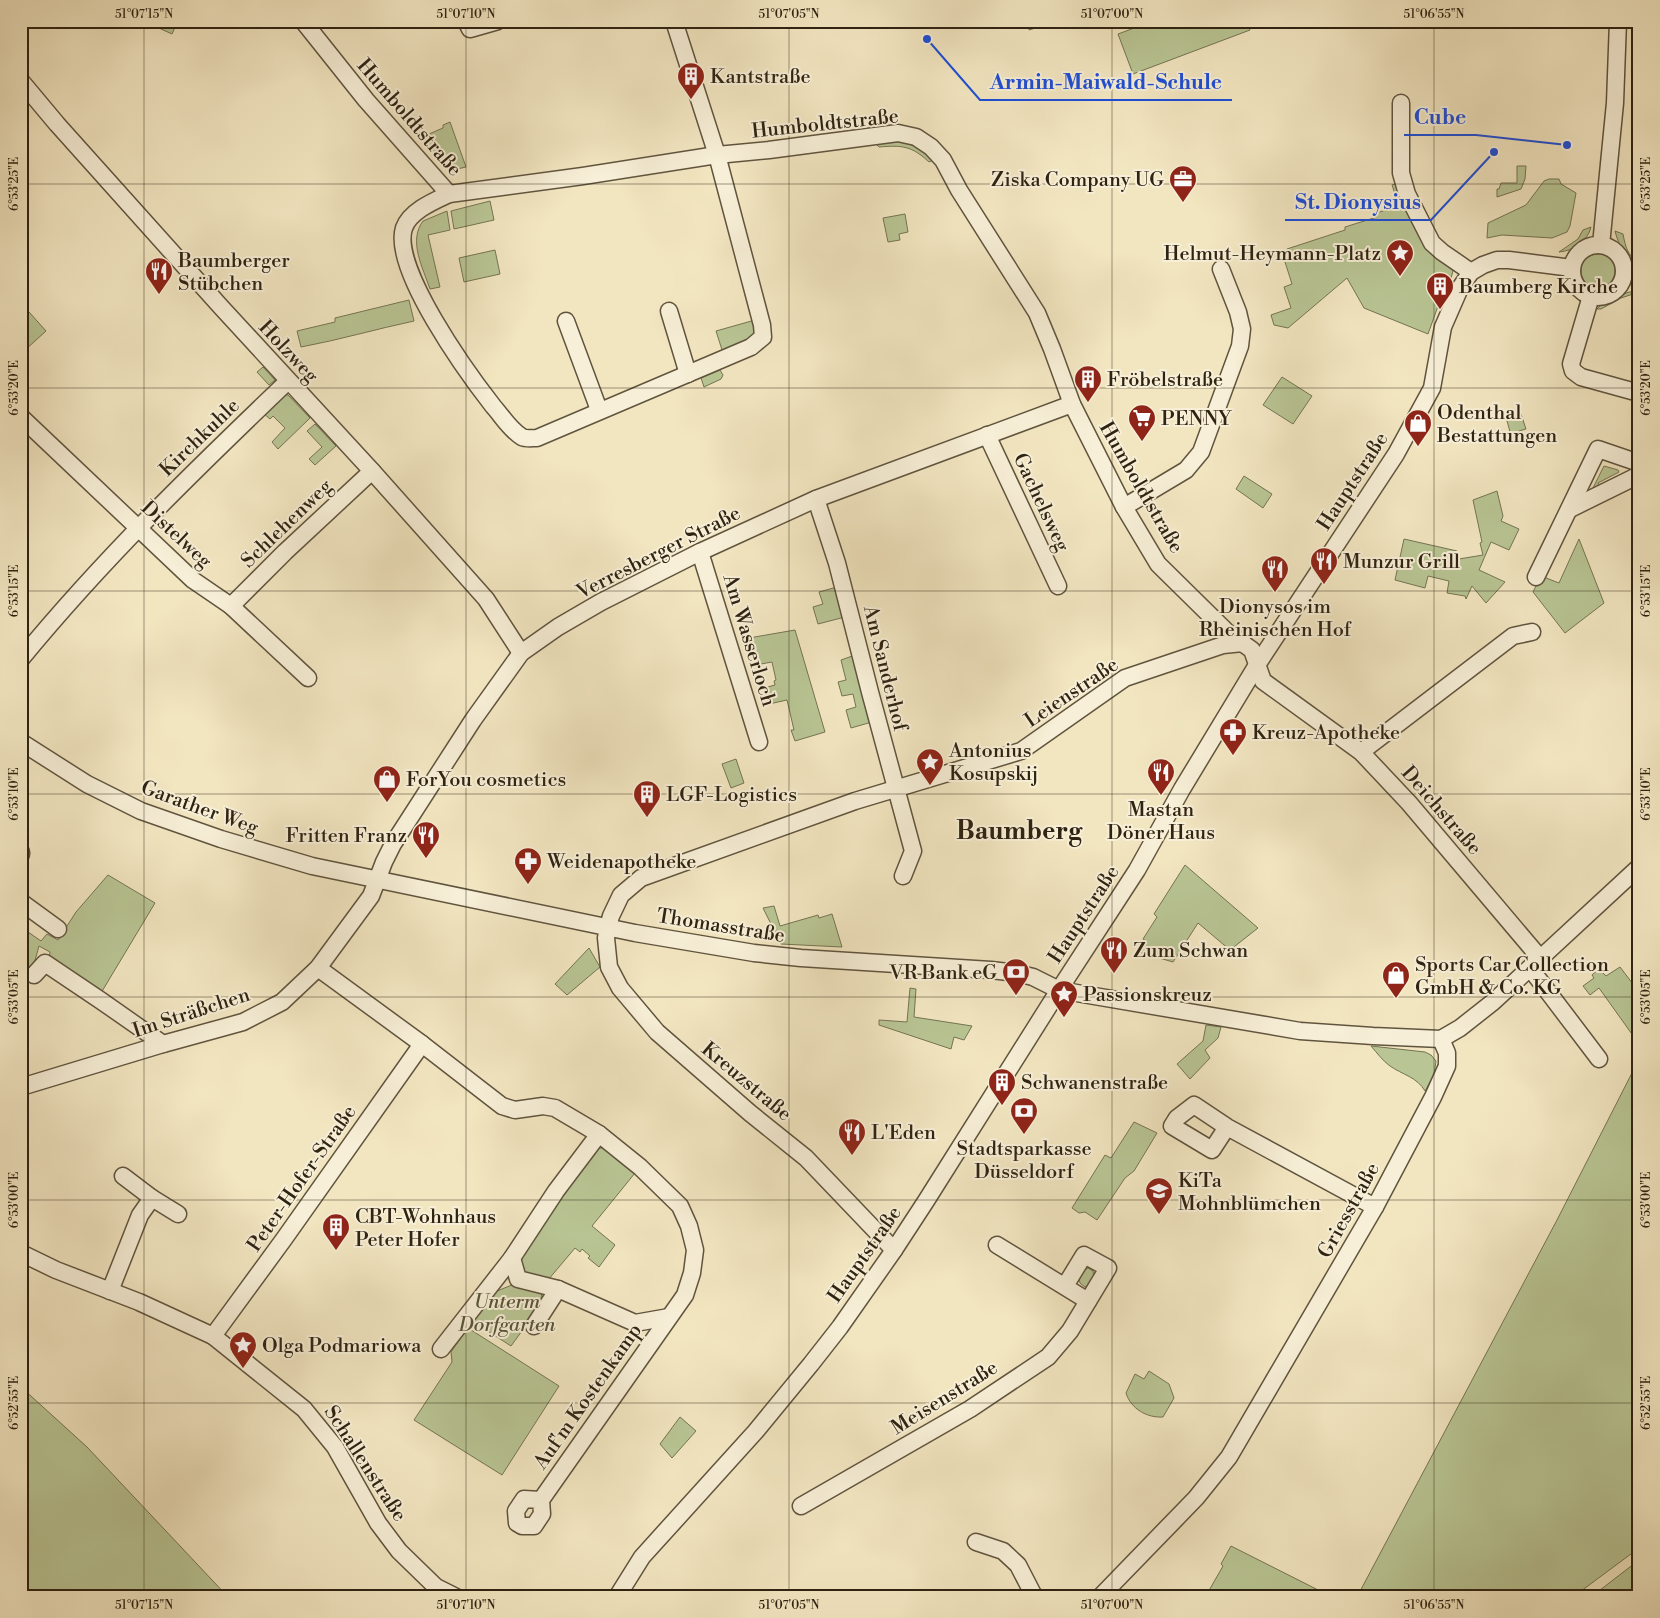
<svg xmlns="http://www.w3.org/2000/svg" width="1660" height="1618" font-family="'Libre Bodoni',serif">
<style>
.green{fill:#b9c594;stroke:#747453}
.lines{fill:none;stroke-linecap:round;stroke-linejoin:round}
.minor-casing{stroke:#60543e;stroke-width:19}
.minor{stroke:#f7efd7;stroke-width:16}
.ticks{fill:none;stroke:#2f2312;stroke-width:1;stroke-opacity:0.45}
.labels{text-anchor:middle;stroke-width:4;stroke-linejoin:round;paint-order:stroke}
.poi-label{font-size:20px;fill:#2f2312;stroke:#f7efd7;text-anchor:start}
.street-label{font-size:20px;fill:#2f2312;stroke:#f7efd7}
.park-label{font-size:20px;font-style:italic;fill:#585439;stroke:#f7efd7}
.district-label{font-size:25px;font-weight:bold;fill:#2f2312;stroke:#f7efd7}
.leader{fill:none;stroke:#1d4ed8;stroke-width:2}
.callout-dot{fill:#1d4ed8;stroke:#f7efd7;stroke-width:2}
.callout-label{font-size:21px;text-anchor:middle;font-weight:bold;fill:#1d4ed8;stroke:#f7efd7;stroke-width:4;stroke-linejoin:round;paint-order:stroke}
.neatline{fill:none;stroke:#2f2312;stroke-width:2}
.ticks-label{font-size:12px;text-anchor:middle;fill:#2f2312}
</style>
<rect width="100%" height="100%" fill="#f2e6c1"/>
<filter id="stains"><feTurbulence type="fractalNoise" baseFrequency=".004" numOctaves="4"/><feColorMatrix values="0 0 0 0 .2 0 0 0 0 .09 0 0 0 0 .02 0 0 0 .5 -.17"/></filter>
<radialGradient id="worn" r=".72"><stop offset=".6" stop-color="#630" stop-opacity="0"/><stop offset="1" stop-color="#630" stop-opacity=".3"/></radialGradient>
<g class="green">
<path d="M151,21H168L176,25L172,34L150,24Z"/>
<path d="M1028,21H1058L1029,30Z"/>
<path d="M1153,21H1247L1250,30L1133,74L1118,34Z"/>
<path d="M450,122L466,167L449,171L422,137L443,128V125Z"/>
<path d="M880,141C905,141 915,143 933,160L929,162C912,146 902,145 879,147L877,145Z"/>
<path d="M1517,166H1526L1525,179L1521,189L1497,197V189H1499L1501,183H1517Z"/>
<path d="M1549,179H1559L1561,184L1576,193L1570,226L1567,232L1552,238L1502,235L1487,238L1488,223L1526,205L1544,181Z"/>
<path d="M1398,183L1453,271L1451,278L1447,281L1428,334L1364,308L1347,278L1288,328L1274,325L1271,315L1291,308L1284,287L1292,284L1285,262L1290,260L1287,249L1345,230V227L1377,217L1376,213L1399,206L1392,185Z"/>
<path d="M490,201L494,220L454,229L451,211Z"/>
<path d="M447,211L450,230L428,235L440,287L430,289C423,268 408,241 423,221Z"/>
<path d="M905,214L908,232L899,234L900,240L888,242L883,218Z"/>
<path d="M1591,227C1588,241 1573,251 1559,252L1578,239L1583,230Z"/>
<path d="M1615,231L1623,234C1626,249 1627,253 1639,264V267C1627,261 1618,244 1615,231Z"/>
<path d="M495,250L500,274L464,282L459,258Z"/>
<circle cx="1598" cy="271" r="17"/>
<path d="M1629,292H1635L1633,294L1621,298L1601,309H1597L1604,302Z"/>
<path d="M409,300L414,321C376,329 339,340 301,347L297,331L335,322V318Z"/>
<path d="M21,303L46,331L24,351L21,349Z"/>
<path d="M755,320V336L723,353L716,331Z"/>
<path d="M263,367L275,380L269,385L257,372Z"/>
<path d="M720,370L723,375L721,379L704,387L701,378Z"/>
<path d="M1282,377L1312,396L1293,424L1263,405Z"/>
<path d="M284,395H288L310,418L278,449L272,442L285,428L273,416L270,419L263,413Z"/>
<path d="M1521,414L1526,429L1519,431L1521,437L1527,436L1528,439L1513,443L1506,417Z"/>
<path d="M315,424L336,446L315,465L309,459L322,447L307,431Z"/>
<path d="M1604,466L1618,470L1619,472L1598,483L1600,487L1595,489L1593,488Z"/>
<path d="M1244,476L1272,494L1263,508L1236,489Z"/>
<path d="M1497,491L1503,516L1501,521L1519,529L1509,550L1491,542L1479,570L1505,582L1486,603L1472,586L1466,599L1465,596L1447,593L1449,581L1428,576L1425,588L1395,580L1404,539L1457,551L1459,559L1483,555L1480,543L1482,542L1473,500Z"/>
<path d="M1579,539L1604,603L1565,633L1533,592L1541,576L1559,583Z"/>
<path d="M837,587L845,617L818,624L813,607L823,604L819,592Z"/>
<path d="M795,630L825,732L795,741L791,730H794L787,700L769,704L764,693V688L775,685L774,681L776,680L772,662L755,665L749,638Z"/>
<path d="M855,655L872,722L851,728L846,710L856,707L853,694L842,696L838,682L846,680L841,660Z"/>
<path d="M736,759L744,783L731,788L722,764Z"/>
<path d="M1185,865L1258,928L1230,950L1198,923L1173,962L1139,952L1146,941L1143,939L1157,917L1154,914Z"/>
<path d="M108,875L155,903L101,993L49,958L50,952L39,946L34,964L27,974L21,969V927L41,941L47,934L58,940L76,912Z"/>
<path d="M774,906L780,926L818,915L819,918L832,914L842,947L781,944L763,908Z"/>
<path d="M589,948L600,967L567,995L555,984Z"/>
<path d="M1620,967L1639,992V1044L1599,988L1590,995L1583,986L1594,978L1592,975L1599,969L1606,976Z"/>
<path d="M910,988L916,989L914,1017L972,1026L964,1040L954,1037L951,1049L879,1025V1020L907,1022Z"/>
<path d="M1206,1025L1221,1027L1218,1038L1205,1050L1210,1058L1190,1079L1177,1064L1203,1041Z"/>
<path d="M1371,1046L1425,1052L1431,1055L1436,1061L1434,1075L1425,1091C1417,1077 1403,1075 1390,1066C1383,1061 1377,1053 1371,1046Z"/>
<path d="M1639,1068V1548L1573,1597H1357L1557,1220L1634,1069Z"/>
<path d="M1134,1122L1157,1133L1134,1171L1125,1178L1097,1220L1085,1212L1079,1213L1072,1208L1105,1155L1111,1158Z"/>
<path d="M600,1148H605L635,1173L592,1226L615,1245L599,1267L588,1258L590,1256L582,1249L580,1252L575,1248L548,1280L526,1275L517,1265L535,1230L596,1149Z"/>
<path d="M1088,1268L1093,1271L1094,1277L1088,1286L1085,1287L1080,1283L1079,1279L1084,1270Z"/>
<path d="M512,1285H522L541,1293L543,1302L511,1346L472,1321L492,1293Z"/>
<path d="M468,1328L559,1386L502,1475L414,1420L452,1362L451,1352Z"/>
<path d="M1149,1371L1169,1384L1174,1398L1163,1417C1147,1418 1131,1409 1126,1393L1135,1374L1144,1379Z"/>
<path d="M21,1387L87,1447L228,1597H21Z"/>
<path d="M680,1417L696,1431L672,1458L660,1444Z"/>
<path d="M1231,1546L1332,1597H1203L1204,1593L1207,1594L1223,1566L1221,1564Z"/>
<path d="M1639,1560V1597H1591Z"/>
</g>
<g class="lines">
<g class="minor-casing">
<g id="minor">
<path d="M303,21L366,100L449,194L583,176L717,155L769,150L898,133L916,137L931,147L943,160L959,190L1037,313L1052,349L1072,404L1124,507L1158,564L1227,632L1252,650L1263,681L1361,752L1409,803L1540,958"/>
<path d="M466,21L470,29L498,21"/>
<path d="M21,81L57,124L221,307L372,471L486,599L521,653"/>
<path d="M1401,103V173L1407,194L1432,243L1442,252L1471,272"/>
<path d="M449,194C434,201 410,211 404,228C391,268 468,374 493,406C502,416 510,430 522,437C526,439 532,438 537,438L751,347L763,337L762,325L717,155L674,21"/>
<path d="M1601,245L1615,103L1618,21"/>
<circle cx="1598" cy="271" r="26"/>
<path d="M1591,296L1571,364L1573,371L1581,377L1639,393"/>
<path d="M669,311L688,374"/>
<path d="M566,321L599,410"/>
<path d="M21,417L193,580L231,606L308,678"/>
<path d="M987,435L1058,586"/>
<path d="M816,499L837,563L870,692L913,851L903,876"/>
<path d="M1124,507L1186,470L1201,452L1240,346L1242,329L1238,312L1221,269"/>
<path d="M1570,509L1639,475"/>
<path d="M700,552L759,742"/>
<path d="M1536,577L1598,449L1639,463"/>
<path d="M231,606L285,552L372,471"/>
<path d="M21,659C103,559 195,470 288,381"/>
<path d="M21,742L87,784L141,811L221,839L312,866L635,933L754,953L801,958L991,970L1017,973L1033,977L1059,990L1300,1031L1373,1036L1441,1039L1460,1028L1493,1002L1639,867"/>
<path d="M1361,752L1513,636L1532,632"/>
<path d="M21,852V854"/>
<path d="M21,902L58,929"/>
<path d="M318,968L422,1044L502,1106L515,1110L543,1106L555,1108L599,1134L640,1167L680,1206L689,1226L695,1250L692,1273L685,1295L541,1500L542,1514L534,1526H522L517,1523L516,1511L524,1499L541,1500"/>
<path d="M1530,968L1599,1059"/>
<path d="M34,975L45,963L100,1000L163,1044"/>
<path d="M21,1087L163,1044L243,1022L282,1002L318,968L371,896L384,862L393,844L473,720L521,653L558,627L601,602L700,552L816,499L1072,404"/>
<path d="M1227,1127L1212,1150L1172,1126L1177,1118L1194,1105L1227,1127L1375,1207"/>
<path d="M123,1176L152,1198"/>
<path d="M997,1245L1088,1301"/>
<path d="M894,1250L806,1158L750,1113L657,1032L620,988L609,967L606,938L608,927L611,916L621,895L641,878L855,801L1021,751L1125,678L1223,645L1243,643"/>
<path d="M21,1253L56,1270L139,1302L213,1336L304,1409L335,1447L378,1523L399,1551L436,1587L456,1597"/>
<path d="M512,1258L518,1279L558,1289L635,1323L669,1317"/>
<path d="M110,1291L140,1215L152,1198L178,1214"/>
<path d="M534,1326L558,1289"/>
<path d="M213,1336L284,1239L422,1044"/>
<path d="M441,1349L512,1258L556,1191L599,1134"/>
<path d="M801,1506L970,1409L1048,1357L1070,1331L1108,1268L1084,1255L1065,1286"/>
<path d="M976,1542L1003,1551L1018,1565L1033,1594L1036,1597"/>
<path d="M617,1597L642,1557L756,1431L811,1364L840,1327L894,1250L926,1201L1059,990L1137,870L1182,789L1257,665L1396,454L1432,388L1443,327L1460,288L1471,272L1483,265L1497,260H1509L1572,268"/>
<path d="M1100,1597L1196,1498L1229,1457L1375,1207L1433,1097L1447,1066V1053L1441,1039"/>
</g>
</g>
<use href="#minor" class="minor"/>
</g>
<path class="ticks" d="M144,21V1597M466,21V1597M789,21V1597M1112,21V1597M1434,21V1597M21,184H1639M21,388H1639M21,591H1639M21,794H1639M21,997H1639M21,1200H1639M21,1403H1639"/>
<defs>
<g id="building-pin" transform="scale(1.4375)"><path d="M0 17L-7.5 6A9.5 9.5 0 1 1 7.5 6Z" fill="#8f2418" stroke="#f7efd7"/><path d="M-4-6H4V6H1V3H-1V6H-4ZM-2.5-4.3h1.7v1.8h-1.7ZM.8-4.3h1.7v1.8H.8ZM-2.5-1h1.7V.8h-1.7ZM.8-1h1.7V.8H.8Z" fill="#fff"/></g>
<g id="office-pin" transform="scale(1.4375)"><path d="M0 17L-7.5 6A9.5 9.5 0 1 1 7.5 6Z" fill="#8f2418" stroke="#f7efd7"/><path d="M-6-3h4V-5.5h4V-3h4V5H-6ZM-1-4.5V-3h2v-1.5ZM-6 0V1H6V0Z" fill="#fff"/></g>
<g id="sight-pin" transform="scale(1.4375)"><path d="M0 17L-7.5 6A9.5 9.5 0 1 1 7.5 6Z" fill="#8f2418" stroke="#f7efd7"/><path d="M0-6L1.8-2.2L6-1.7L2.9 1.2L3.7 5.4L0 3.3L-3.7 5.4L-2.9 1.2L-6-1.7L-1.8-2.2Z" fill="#fff"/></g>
<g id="restaurant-pin" transform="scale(1.4375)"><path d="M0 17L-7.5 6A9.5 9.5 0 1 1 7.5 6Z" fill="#8f2418" stroke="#f7efd7"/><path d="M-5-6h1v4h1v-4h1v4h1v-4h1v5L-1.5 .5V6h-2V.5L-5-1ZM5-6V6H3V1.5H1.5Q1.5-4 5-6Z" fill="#fff"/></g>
<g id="supermarket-pin" transform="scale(1.4375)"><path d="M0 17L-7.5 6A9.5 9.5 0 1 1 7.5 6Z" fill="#8f2418" stroke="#f7efd7"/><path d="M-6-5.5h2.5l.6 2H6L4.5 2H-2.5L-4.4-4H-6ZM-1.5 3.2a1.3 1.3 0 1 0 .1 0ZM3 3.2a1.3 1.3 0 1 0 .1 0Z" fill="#fff"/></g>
<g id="shop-pin" transform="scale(1.4375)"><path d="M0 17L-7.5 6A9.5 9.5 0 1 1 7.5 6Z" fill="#8f2418" stroke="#f7efd7"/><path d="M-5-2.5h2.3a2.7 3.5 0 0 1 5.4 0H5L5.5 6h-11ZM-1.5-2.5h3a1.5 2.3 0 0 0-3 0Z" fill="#fff"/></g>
<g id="pharmacy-pin" transform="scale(1.4375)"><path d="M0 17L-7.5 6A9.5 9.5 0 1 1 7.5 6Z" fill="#8f2418" stroke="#f7efd7"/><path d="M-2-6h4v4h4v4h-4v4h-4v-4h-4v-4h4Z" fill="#fff"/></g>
<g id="bank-pin" transform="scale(1.4375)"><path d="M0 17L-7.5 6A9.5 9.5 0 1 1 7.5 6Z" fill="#8f2418" stroke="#f7efd7"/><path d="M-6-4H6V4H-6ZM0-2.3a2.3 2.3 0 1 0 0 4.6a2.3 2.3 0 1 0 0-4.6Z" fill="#fff"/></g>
<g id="school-pin" transform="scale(1.4375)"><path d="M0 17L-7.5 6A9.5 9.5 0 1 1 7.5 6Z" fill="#8f2418" stroke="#f7efd7"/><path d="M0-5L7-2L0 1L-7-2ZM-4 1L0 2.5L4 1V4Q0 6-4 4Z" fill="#fff"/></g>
</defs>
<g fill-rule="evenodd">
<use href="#building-pin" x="691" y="76"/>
<use href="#office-pin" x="1183" y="179"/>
<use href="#sight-pin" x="1400" y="253"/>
<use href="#restaurant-pin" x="159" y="271"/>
<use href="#building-pin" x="1440" y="286"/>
<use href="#building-pin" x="1088" y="379"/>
<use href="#supermarket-pin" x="1142" y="418"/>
<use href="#shop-pin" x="1418" y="423"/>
<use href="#restaurant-pin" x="1324" y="561"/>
<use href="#restaurant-pin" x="1275" y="569"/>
<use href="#pharmacy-pin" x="1233" y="732"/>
<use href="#sight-pin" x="930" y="762"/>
<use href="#restaurant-pin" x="1161" y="772"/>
<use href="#shop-pin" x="387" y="779"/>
<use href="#building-pin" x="647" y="794"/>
<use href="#restaurant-pin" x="426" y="835"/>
<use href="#pharmacy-pin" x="528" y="861"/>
<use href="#restaurant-pin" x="1114" y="950"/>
<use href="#bank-pin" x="1016" y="972"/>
<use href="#shop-pin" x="1396" y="975"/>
<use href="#sight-pin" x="1064" y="994"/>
<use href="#building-pin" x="1002" y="1082"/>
<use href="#bank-pin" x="1024" y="1111"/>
<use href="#restaurant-pin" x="852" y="1132"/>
<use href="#school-pin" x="1159" y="1191"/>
<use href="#building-pin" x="336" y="1227"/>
<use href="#sight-pin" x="243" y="1345"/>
</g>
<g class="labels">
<g class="poi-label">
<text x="710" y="83">Kantstraße</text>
<text x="1164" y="186" text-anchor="end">Ziska Company UG</text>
<text x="1381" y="260" text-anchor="end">Helmut-Heymann-Platz</text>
<text x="178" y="267">Baumberger<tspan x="178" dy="23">Stübchen</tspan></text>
<text x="1459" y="293">Baumberg Kirche</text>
<text x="1107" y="386">Fröbelstraße</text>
<text x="1437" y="419">Odenthal<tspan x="1437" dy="23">Bestattungen</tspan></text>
<text x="1161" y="425">PENNY</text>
<text x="1343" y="568">Munzur Grill</text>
<text x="1275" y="613" text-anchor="middle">Dionysos im<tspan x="1275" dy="23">Rheinischen Hof</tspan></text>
<text x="1252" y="739">Kreuz-Apotheke</text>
<text x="949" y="757">Antonius<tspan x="949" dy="23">Kosupskij</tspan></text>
<text x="406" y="786">ForYou cosmetics</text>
<text x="666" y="801">LGF-Logistics</text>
<text x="1161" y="816" text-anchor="middle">Mastan<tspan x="1161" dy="23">Döner Haus</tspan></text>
<text x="407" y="842" text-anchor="end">Fritten Franz</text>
<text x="547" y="868">Weidenapotheke</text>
<text x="1133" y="957">Zum Schwan</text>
<text x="1415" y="971">Sports Car Collection<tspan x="1415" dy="23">GmbH &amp; Co. KG</tspan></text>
<text x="997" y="979" text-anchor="end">VR Bank eG</text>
<text x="1083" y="1001">Passionskreuz</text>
<text x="1021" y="1089">Schwanenstraße</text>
<text x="871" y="1139">L'Eden</text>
<text x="1024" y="1155" text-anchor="middle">Stadtsparkasse<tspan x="1024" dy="23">Düsseldorf</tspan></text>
<text x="1178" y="1187">KiTa<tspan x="1178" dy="23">Mohnblümchen</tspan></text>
<text x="355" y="1223">CBT-Wohnhaus<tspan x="355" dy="23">Peter Hofer</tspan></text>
<text x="262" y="1352">Olga Podmariowa</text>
</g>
<g class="street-label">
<text transform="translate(410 117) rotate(49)" y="7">Humboldtstraße</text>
<text transform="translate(825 123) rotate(-6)" y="7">Humboldtstraße</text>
<text transform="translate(289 351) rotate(47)" y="7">Holzweg</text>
<text transform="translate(199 437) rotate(-44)" y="7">Kirchkuhle</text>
<text transform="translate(1352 481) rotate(-57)" y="7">Hauptstraße</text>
<text transform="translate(1142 487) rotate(60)" y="7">Humboldtstraße</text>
<text transform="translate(1042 502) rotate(65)" y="7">Gachelsweg</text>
<text transform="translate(286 523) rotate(-44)" y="7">Schlehenweg</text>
<text transform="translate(177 534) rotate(43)" y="7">Distelweg</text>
<text transform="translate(658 552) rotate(-27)" y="7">Verresberger Straße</text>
<text transform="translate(750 640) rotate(73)" y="7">Am Wasserloch</text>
<text transform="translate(886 668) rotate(76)" y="7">Am Sanderhof</text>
<text transform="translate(1071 692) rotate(-34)" y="7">Leienstraße</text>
<text transform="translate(200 807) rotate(20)" y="7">Garather Weg</text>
<text transform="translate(1442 810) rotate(49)" y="7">Deichstraße</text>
<text transform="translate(1083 914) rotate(-57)" y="7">Hauptstraße</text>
<text transform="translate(721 925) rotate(9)" y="7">Thomasstraße</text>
<text transform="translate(191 1012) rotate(-18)" y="7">Im Sträßchen</text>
<text transform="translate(747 1081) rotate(40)" y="7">Kreuzstraße</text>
<text transform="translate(301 1178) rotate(-55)" y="7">Peter-Hofer-Straße</text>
<text transform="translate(1348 1210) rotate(-61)" y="7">Griesstraße</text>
<text transform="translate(864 1254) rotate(-55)" y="7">Hauptstraße</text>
<text transform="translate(587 1396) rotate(-55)" y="7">Auf'm Kostenkamp</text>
<text transform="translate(944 1397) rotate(-32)" y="7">Meisenstraße</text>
<text transform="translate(366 1463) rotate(57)" y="7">Schallenstraße</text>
</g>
<g class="park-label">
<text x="507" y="1308">Unterm<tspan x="507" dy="23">Dorfgarten</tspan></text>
</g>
<g class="district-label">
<text x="1019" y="839">Baumberg</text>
</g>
</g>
<path class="leader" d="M927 39L980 100H1232M1567 145L1476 135H1404M1494 152L1431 220H1285"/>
<g class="callout-dot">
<circle cx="927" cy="39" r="5"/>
<circle cx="1567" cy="145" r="5"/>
<circle cx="1494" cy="152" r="5"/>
</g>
<g class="callout-label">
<text x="1106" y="89">Armin-Maiwald-Schule</text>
<text x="1440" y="124">Cube</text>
<text x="1358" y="209">St. Dionysius</text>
</g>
<rect width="1660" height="1618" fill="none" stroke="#f2e6c1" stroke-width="55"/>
<rect x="28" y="28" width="1604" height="1562" class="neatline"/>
<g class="ticks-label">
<text x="144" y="18">51°07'15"N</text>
<text x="466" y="18">51°07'10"N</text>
<text x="789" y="18">51°07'05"N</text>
<text x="1112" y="18">51°07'00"N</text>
<text x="1434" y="18">51°06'55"N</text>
<text transform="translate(1646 184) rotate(-90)" y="4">6°53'25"E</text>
<text transform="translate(14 184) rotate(-90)" y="4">6°53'25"E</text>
<text transform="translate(1646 388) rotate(-90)" y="4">6°53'20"E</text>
<text transform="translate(14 388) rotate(-90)" y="4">6°53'20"E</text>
<text transform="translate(1646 591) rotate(-90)" y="4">6°53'15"E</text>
<text transform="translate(14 591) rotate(-90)" y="4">6°53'15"E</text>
<text transform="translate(1646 794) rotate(-90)" y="4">6°53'10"E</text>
<text transform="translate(14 794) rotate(-90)" y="4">6°53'10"E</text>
<text transform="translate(1646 997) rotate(-90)" y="4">6°53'05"E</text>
<text transform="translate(14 997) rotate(-90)" y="4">6°53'05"E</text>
<text transform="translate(1646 1200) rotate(-90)" y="4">6°53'00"E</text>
<text transform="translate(14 1200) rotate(-90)" y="4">6°53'00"E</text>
<text transform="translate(1646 1403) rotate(-90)" y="4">6°52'55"E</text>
<text transform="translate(14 1403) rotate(-90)" y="4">6°52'55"E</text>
<text x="144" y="1609">51°07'15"N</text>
<text x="466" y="1609">51°07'10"N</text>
<text x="789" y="1609">51°07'05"N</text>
<text x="1112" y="1609">51°07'00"N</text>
<text x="1434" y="1609">51°06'55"N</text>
</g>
<rect width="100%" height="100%" filter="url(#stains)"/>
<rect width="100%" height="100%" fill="url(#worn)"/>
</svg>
